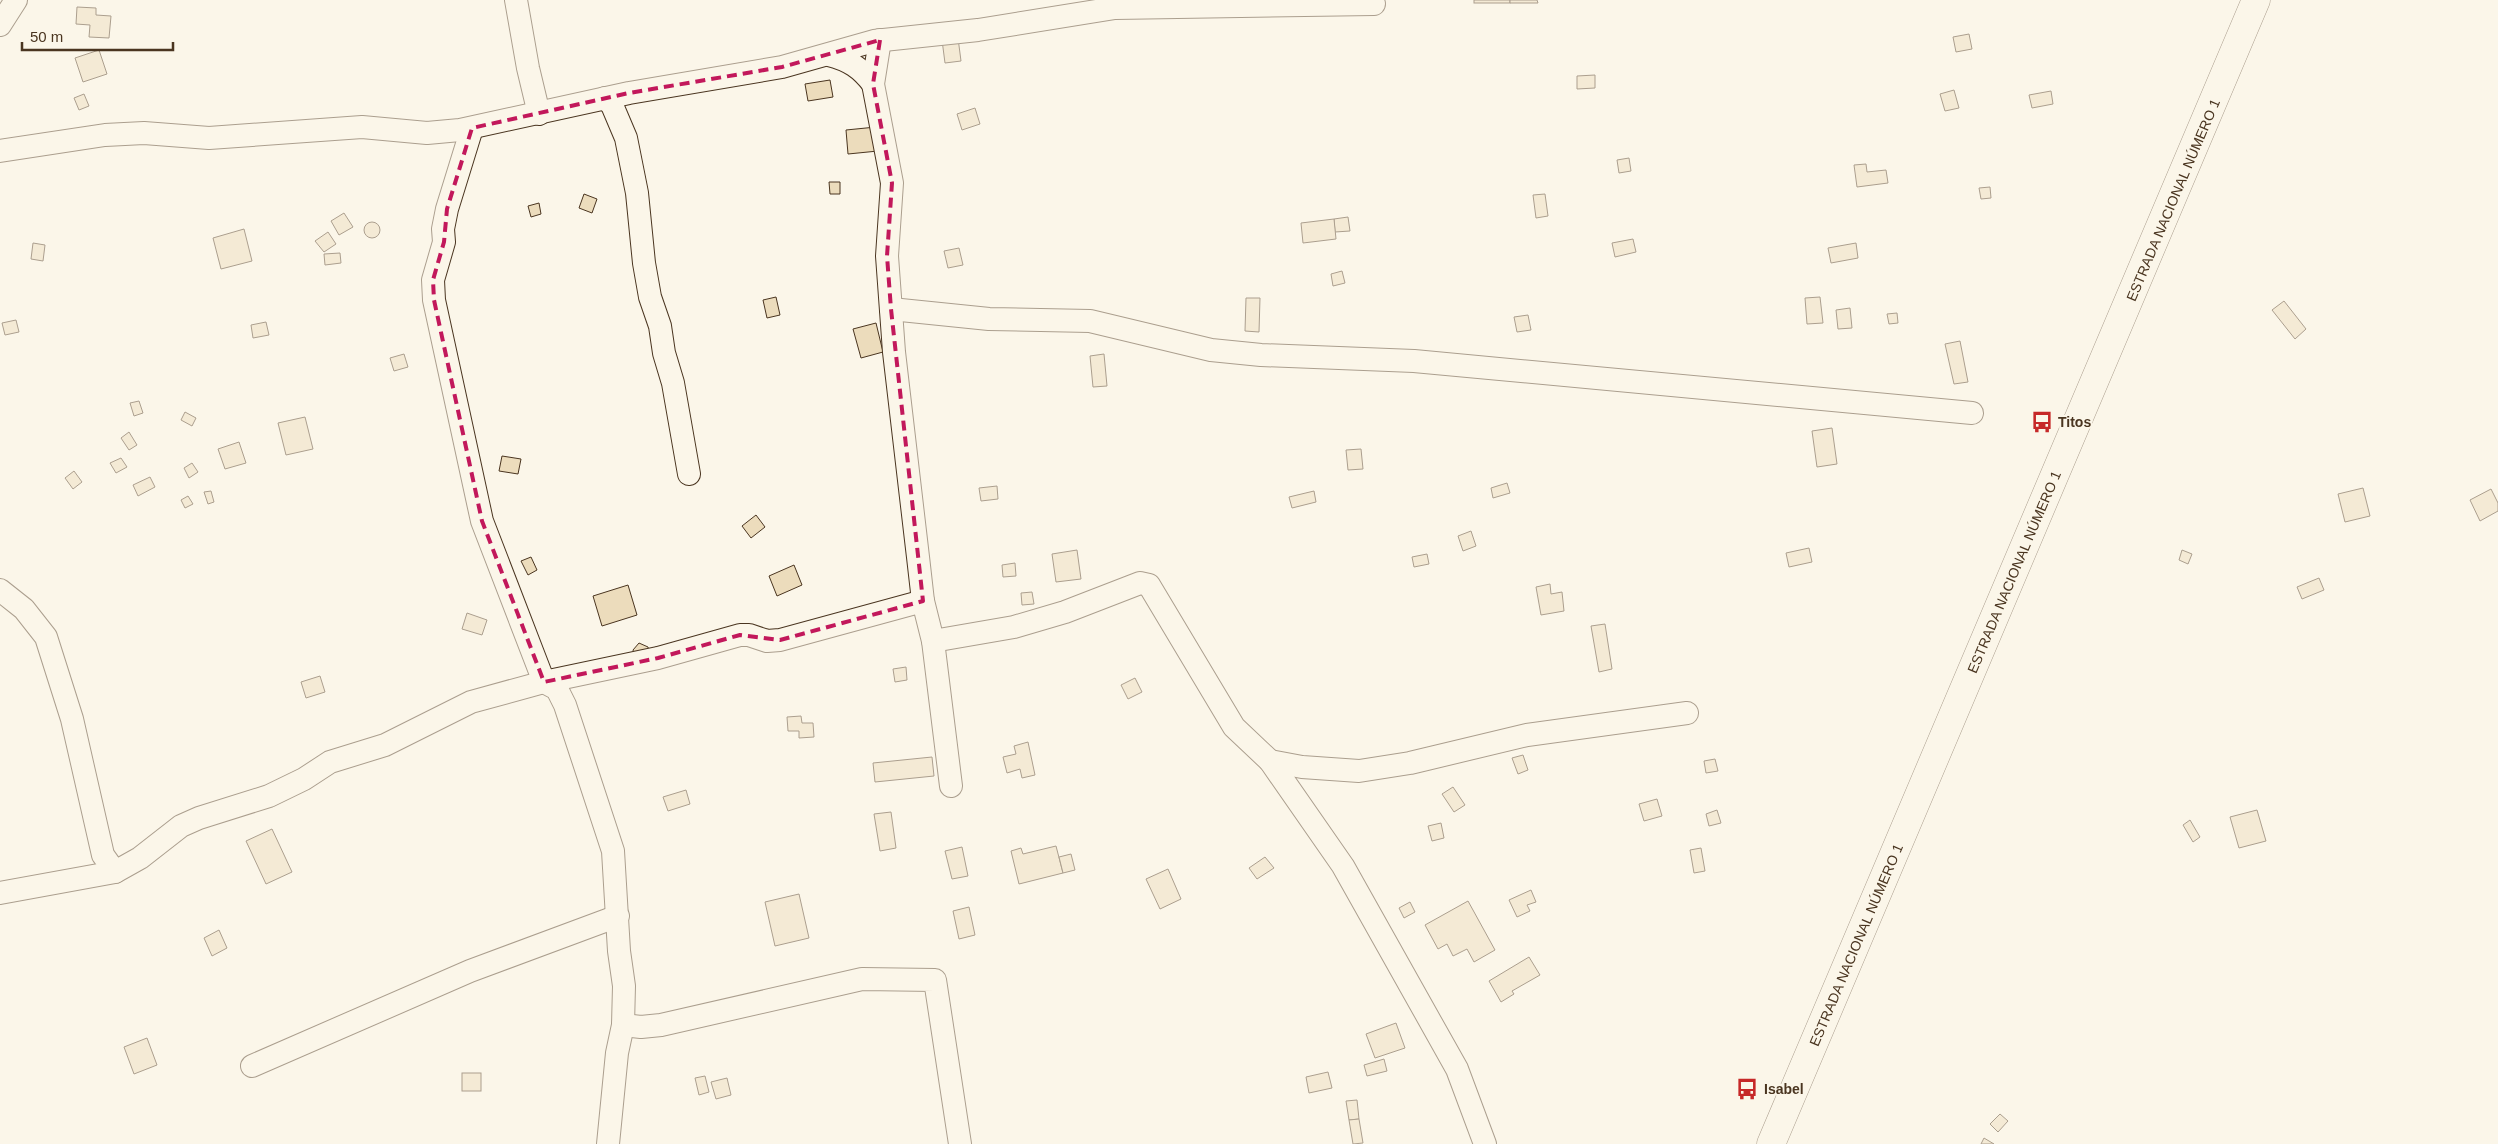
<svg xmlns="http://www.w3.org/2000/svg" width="2498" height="1144" font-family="Arial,sans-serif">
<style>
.building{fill:#ecdcbc;stroke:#4a3520}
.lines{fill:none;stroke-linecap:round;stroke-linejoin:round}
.minor-casing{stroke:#4a3520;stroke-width:24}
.highway-casing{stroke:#4a3520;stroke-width:29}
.minor{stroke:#fbf6e9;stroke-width:22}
.highway{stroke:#fbf6e9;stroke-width:28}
.marked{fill:none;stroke:#c2185b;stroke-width:4;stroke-dasharray:10 6;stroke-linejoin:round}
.labels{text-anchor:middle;stroke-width:4;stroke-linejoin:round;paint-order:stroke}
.street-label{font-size:14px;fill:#4a3520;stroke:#fbf6e9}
.poi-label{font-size:14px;font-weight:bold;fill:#4a3520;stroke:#fbf6e9;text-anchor:start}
</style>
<rect width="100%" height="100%" fill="#fbf6e9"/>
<g class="building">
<rect x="1474" y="0" width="36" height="3"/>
<path d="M1510,0H1537L1538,3H1510Z"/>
<path d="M77,7L96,8V15L111,16L109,38L89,37L90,25L76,24Z"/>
<path d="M1969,34L1972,49L1956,52L1953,37Z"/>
<path d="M958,38L961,61L945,63L942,40Z"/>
<path d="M99,50L107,74L83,82L75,58Z"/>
<path d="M1595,75V88L1577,89V76Z"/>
<path d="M830,80L833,97L808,101L805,84Z"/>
<path d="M1954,90L1959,108L1945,111L1940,94Z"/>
<path d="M2051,91L2053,104L2032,108L2029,95Z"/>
<path d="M84,94L89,106L79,110L74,98Z"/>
<path d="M975,108L980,124L962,130L957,114Z"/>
<path d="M876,127L878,151L848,154L846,130Z"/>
<path d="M1629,158L1631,171L1619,173L1617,160Z"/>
<path d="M1866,164L1867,172L1886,170L1888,183L1857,187L1854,165Z"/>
<path d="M829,182H840V194H830Z"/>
<path d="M1990,187L1991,198L1981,199L1979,188Z"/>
<path d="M584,194L597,199L592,213L579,208Z"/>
<path d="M1545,194L1548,216L1536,218L1533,195Z"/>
<path d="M539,203L541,214L531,217L528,206Z"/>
<path d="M344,213L353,227L339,235L331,221Z"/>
<path d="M1348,217L1350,231L1335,232L1334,219Z"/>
<path d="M1334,219L1336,239L1303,243L1301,223Z"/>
<circle cx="372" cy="230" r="8"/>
<path d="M244,229L252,261L221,269L213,238Z"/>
<path d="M328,232L336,244L324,252L315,241Z"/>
<path d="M1633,239L1636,252L1615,257L1612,243Z"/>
<path d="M33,243L45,245L43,261L31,259Z"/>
<path d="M1856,243L1858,258L1831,263L1828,248Z"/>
<path d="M959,248L963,265L948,268L944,251Z"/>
<path d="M340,253L341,263L325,265L324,254Z"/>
<path d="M1342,271L1345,283L1333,286L1331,274Z"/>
<path d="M776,297L780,315L767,318L763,300Z"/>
<path d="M1820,297L1823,323L1807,324L1805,298Z"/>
<path d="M1246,298H1260L1259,332L1245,331Z"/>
<path d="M2284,301L2306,329L2295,339L2272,310Z"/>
<path d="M1850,308L1852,328L1838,329L1836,310Z"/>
<path d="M1897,313L1898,323L1889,324L1887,314Z"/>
<path d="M1528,315L1531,330L1517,332L1514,317Z"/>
<path d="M16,320L19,332L5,335L2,323Z"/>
<path d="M266,322L269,335L253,338L251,325Z"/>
<path d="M876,323L883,352L861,358L853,329Z"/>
<path d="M1960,341L1968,382L1954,384L1945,344Z"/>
<path d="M404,354L408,367L394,371L390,358Z"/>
<path d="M1104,354L1107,386L1093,387L1090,356Z"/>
<path d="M139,401L143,413L134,416L130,403Z"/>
<path d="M185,412L196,418L192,426L181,420Z"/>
<path d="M305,417L313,449L286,455L278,423Z"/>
<path d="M1832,428L1837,464L1817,467L1812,431Z"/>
<path d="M129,432L137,445L129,450L121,438Z"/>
<path d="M239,442L246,463L225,469L218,449Z"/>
<path d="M1361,449L1363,469L1348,470L1346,450Z"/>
<path d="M502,456L521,459L518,474L499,471Z"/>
<path d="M121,458L127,467L116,473L110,463Z"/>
<path d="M192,463L198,472L189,478L184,468Z"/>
<path d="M74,471L82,482L73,489L65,478Z"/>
<path d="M150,477L155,487L138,496L133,485Z"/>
<path d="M1507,483L1510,493L1493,498L1491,488Z"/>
<path d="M997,486L998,499L981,501L979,488Z"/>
<path d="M2363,488L2370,516L2345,522L2338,494Z"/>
<path d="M2491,489L2498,503V511L2480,521L2470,500Z"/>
<path d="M211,491L214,502L208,504L204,492Z"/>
<path d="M1314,491L1316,502L1292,508L1289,497Z"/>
<path d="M188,496L193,504L185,508L181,500Z"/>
<path d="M756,515L765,527L751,538L742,526Z"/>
<path d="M1471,531L1476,546L1463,551L1458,536Z"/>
<path d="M1809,548L1812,562L1789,567L1786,553Z"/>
<path d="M1077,550L1081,579L1056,582L1052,554Z"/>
<path d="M2182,550L2192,554L2188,564L2179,560Z"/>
<path d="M1427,554L1429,564L1414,567L1412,557Z"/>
<path d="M531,557L537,570L528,575L521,561Z"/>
<path d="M1015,563L1016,576L1003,577L1002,565Z"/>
<path d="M794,565L802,585L777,596L769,576Z"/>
<path d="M2319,578L2324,590L2302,599L2297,587Z"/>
<path d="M1550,584L1551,594L1562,592L1564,611L1541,615L1536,587Z"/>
<path d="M628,585L637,615L602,626L593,596Z"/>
<path d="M1032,592L1034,604L1022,605L1021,593Z"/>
<path d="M467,613L487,620L482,635L462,629Z"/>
<path d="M1605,624L1612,669L1599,672L1591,626Z"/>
<path d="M639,643L648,647L649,651L634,655L633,650Z"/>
<path d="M906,667L907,680L895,682L893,669Z"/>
<path d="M320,676L325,692L306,698L301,682Z"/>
<path d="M1135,678L1142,692L1128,699L1121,685Z"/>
<path d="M801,716L802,723H813L814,737L799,738V731H788L787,717Z"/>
<path d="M1028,742L1035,775L1022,778L1020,769L1007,773L1003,757L1016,754L1014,746Z"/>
<path d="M1523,755L1528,770L1518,774L1512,758Z"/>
<path d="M932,757L934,776L875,782L873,763Z"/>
<path d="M1715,759L1718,771L1706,773L1704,761Z"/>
<path d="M1453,787L1465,805L1454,812L1442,794Z"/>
<path d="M686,790L690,804L668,811L663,797Z"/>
<path d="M1657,799L1662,816L1644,821L1639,804Z"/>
<path d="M1717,810L1721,823L1709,826L1706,814Z"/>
<path d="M2257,810L2266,841L2239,848L2230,817Z"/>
<path d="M891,812L896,848L880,851L874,814Z"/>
<path d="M2190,820L2200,837L2193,842L2183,825Z"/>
<path d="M1441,823L1444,838L1432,841L1428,826Z"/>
<path d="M272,829L292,872L266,884L246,841Z"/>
<path d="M1056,846L1063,873L1019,884L1011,851L1021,848L1023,854Z"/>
<path d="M962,847L968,876L952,879L945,851Z"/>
<path d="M1701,848L1705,871L1694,873L1690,850Z"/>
<path d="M1071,854L1075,870L1063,873L1059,857Z"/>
<path d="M1265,857L1274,868L1257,879L1249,868Z"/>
<path d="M1168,869L1181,899L1160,909L1146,879Z"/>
<path d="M1531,890L1536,902L1527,905L1530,911L1517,917L1509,900Z"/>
<path d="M799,894L809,938L775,946L765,902Z"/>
<path d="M1468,901L1495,950L1474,962L1467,949L1453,956L1447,944L1438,949L1425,925Z"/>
<path d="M1410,902L1415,912L1404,918L1399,908Z"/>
<path d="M969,907L975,935L959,939L953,911Z"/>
<path d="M219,930L227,948L212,956L204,938Z"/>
<path d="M1529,957L1540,975L1512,991L1514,994L1501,1002L1489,981Z"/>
<path d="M1396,1023L1405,1048L1375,1058L1366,1034Z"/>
<path d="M147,1038L157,1065L134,1074L124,1047Z"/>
<path d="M1384,1059L1387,1071L1367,1076L1364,1065Z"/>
<path d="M1328,1072L1332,1088L1309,1093L1306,1077Z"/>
<rect x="462" y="1073" width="19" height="18"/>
<path d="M705,1076L709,1092L699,1095L695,1078Z"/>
<path d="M727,1078L731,1095L716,1099L711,1082Z"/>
<path d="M1357,1100L1359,1119L1349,1120L1346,1101Z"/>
<path d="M2000,1114L2008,1121L1998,1132L1990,1124Z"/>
<path d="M1359,1119L1363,1143L1353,1144L1349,1120Z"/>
<path d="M1984,1138L1994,1144H1981Z"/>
</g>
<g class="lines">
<g class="minor-casing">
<g id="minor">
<path d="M516,0L528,68L539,114"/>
<path d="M0,25L16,0"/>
<path d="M880,40L873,84L892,183L887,256L894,352L918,557L923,601L933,641L951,786"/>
<path d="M829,55C849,60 861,68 873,84"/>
<path d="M605,98L612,105L626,138L637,193L644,263L650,297L660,326L664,353L673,383L689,474"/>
<path d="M472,128L447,209L443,229L444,242L433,280L434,300L482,521L544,682L557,689L565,705L613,851L619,951L624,986L623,1025L617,1053L608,1144"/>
<path d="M0,151L105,135L144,133L209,138L362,127L427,133L460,130L629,93L782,67L874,41L978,30L1115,8L1374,4"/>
<path d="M891,309L989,319L1090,321L1211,350L1261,355L1414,361L1972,413"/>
<path d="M0,590L24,609L46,637L72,719L103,855L115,872"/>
<path d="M933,641L1014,627L1065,612L1140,583L1149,585L1234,727L1270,761L1343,866L1457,1069L1485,1144"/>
<path d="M1270,761L1302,767L1359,771L1410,763L1527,735L1687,713"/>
<path d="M0,893L115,872L140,858L181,826L199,818L269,796L304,779L330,762L385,745L471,702L544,682L658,658L740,635H749L767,641L780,640L923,601"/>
<path d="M623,1025L641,1027L661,1025L862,979L935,980L960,1144"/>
<path d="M252,1066L470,971L618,916"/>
</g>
</g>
<g class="highway-casing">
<path id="highway" d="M1771,1144L2256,0"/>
</g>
<use href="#minor" class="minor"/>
<use href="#highway" class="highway"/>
</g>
<path d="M0 0H2498V1144H0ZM880,40L873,84L892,183L887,256L891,309L923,601L780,640L740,635L658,658L544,682L482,521L434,300L433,280L444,242L447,209L472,128L629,93L782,67Z" fill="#fbf6e9" fill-opacity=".55" fill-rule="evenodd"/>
<path class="marked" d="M880,40L873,84L892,183L887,256L891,309L923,601L780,640L740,635L658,658L544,682L482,521L434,300L433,280L444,242L447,209L472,128L629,93L782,67Z"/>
<defs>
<g id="bus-bare" transform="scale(1.725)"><path d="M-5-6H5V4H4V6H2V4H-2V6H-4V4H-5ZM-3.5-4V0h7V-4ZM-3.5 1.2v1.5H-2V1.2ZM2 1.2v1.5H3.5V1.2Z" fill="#c62828" stroke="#fbf6e9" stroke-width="2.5" paint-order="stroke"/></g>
</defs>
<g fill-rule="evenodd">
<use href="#bus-bare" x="2042" y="422"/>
<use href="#bus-bare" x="1747" y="1089"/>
</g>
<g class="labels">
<g class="street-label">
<text transform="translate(2173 200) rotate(-67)" y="5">ESTRADA NACIONAL NÚMERO 1</text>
<text transform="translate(2014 572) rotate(-67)" y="5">ESTRADA NACIONAL NÚMERO 1</text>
<text transform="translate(1856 945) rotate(-67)" y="5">ESTRADA NACIONAL NÚMERO 1</text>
</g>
<g class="poi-label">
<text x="2058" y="427">Titos</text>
<text x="1764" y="1094">Isabel</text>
</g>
</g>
<path d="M22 42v8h151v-8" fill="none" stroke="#4a3520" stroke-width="2.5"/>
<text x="30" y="42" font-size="15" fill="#4a3520" stroke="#fbf6e9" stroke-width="4" paint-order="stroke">50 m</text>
</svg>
